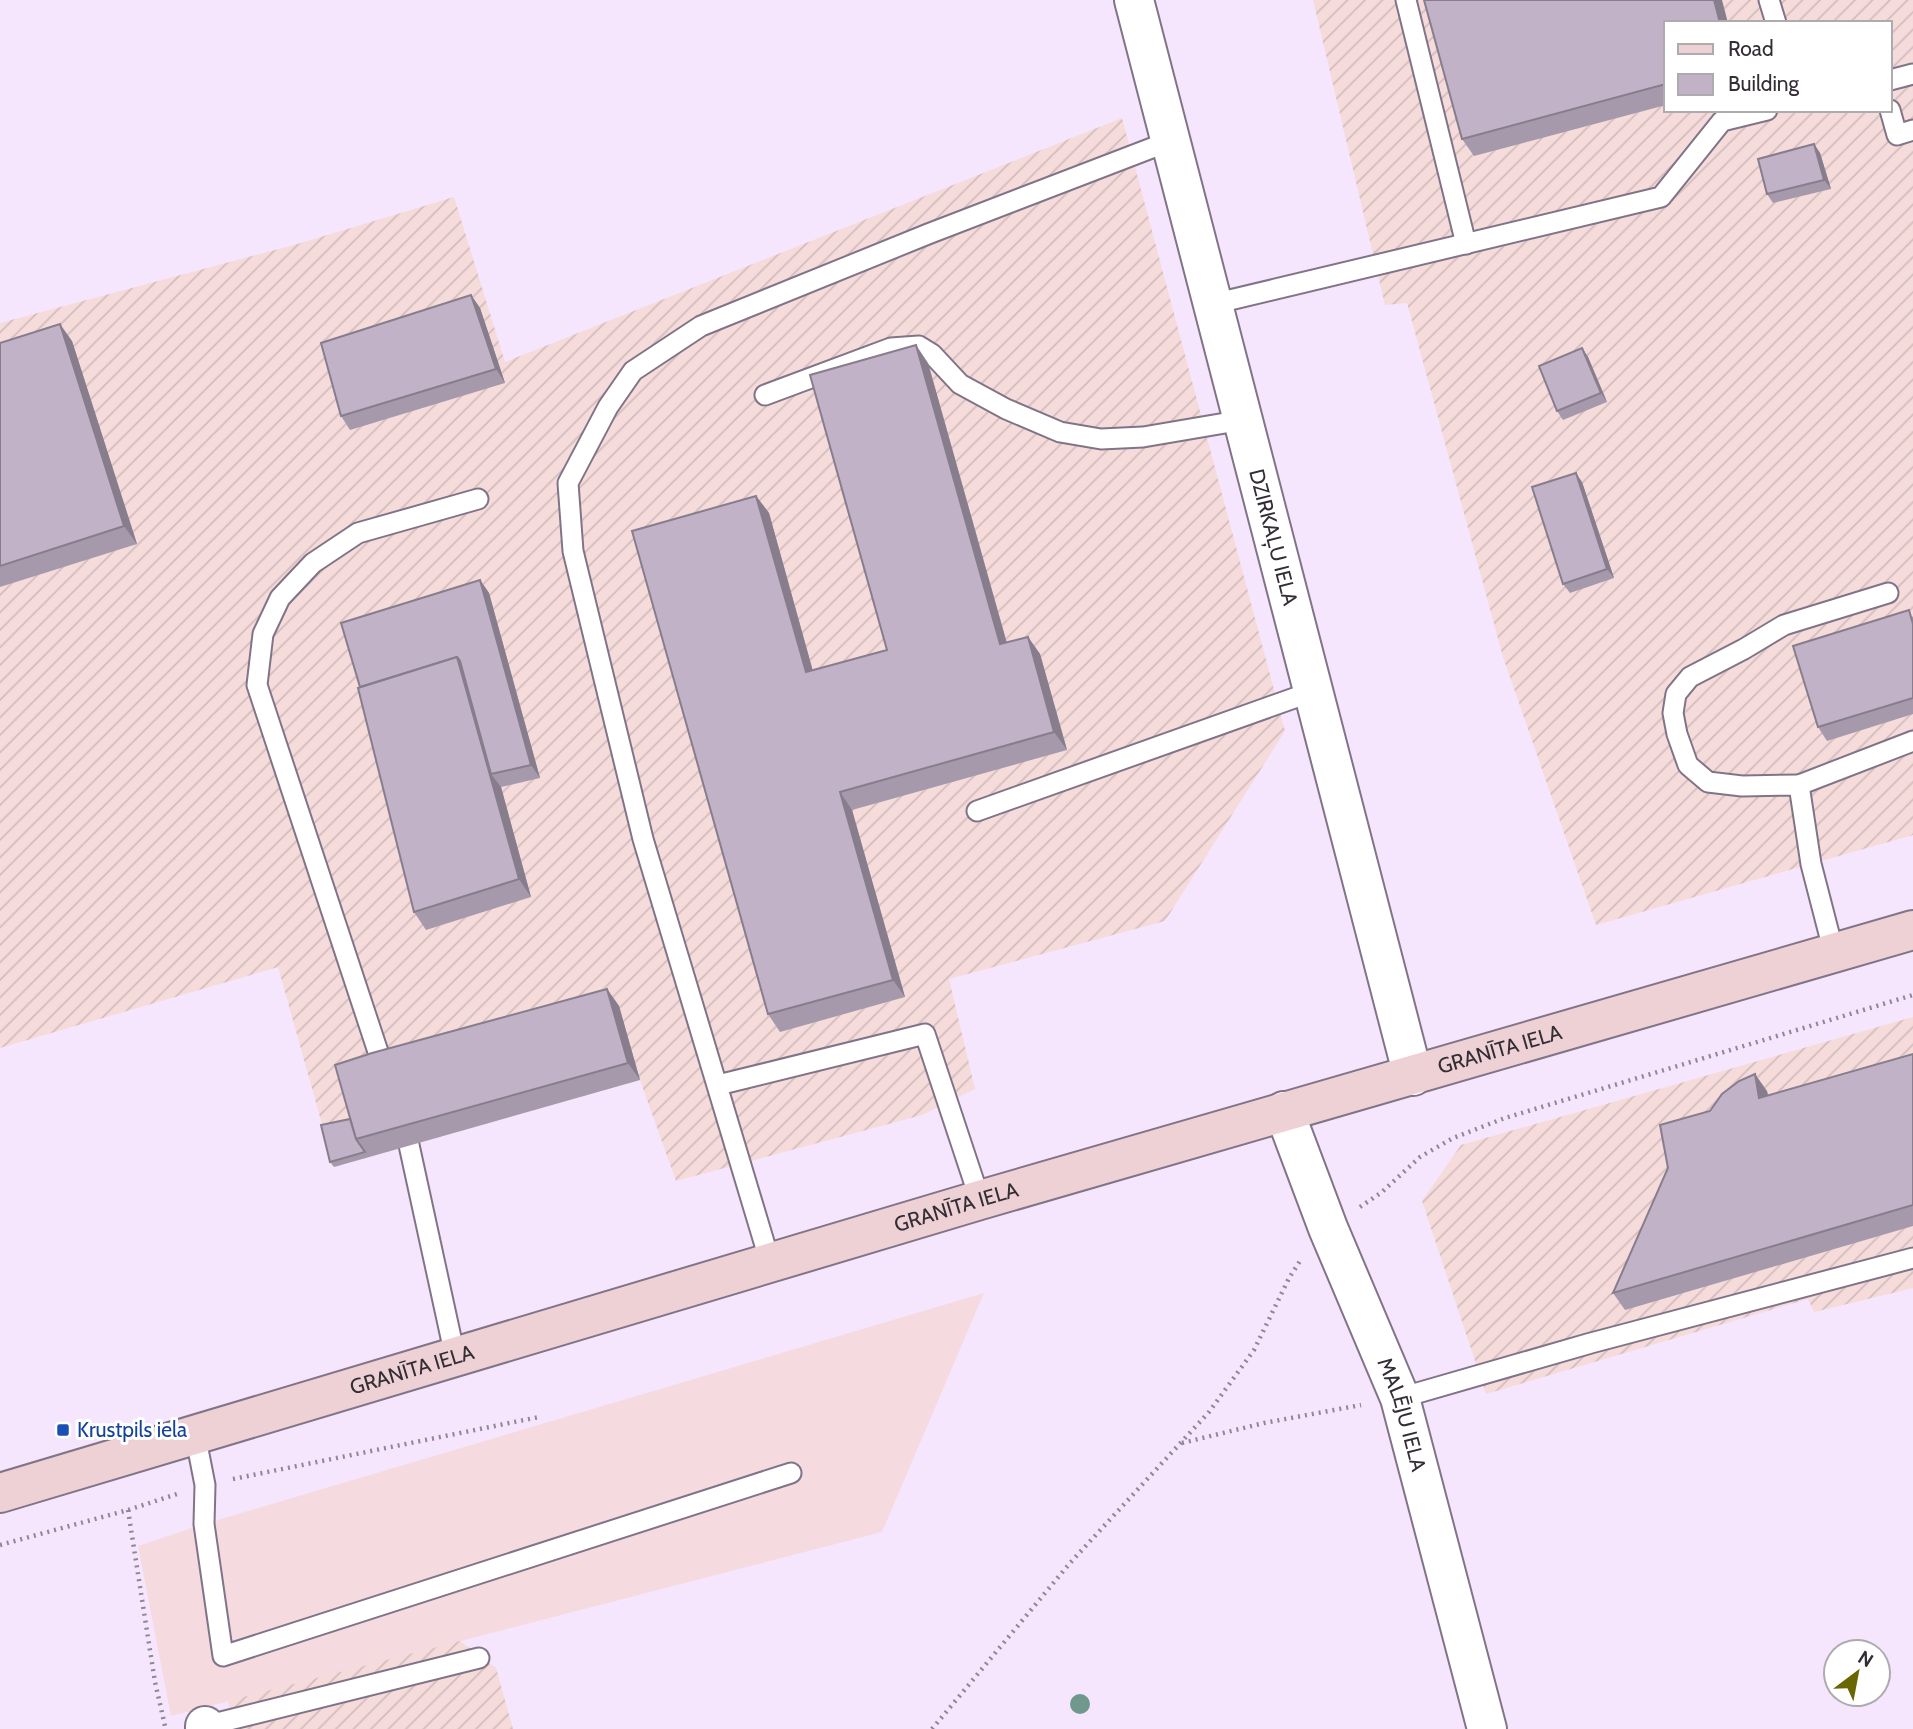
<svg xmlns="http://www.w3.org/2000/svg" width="1913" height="1729" font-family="Cabin,sans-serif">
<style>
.commercial{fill:#f5dbe0}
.industrial{fill:url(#industrial-furrows);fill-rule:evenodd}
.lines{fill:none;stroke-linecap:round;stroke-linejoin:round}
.lane-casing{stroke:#817488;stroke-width:23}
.street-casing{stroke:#817488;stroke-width:42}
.secondary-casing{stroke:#817488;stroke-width:42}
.path{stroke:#908695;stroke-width:4.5;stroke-dasharray:2 5;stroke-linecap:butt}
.lane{stroke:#fff;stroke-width:19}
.street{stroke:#fff;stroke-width:38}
.secondary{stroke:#edd1d5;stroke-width:38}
.tree{fill:#71988c}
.wall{fill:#a699ac}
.shaded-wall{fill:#877d8c}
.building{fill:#c1b2c8;stroke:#877d8c;stroke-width:2}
.transit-dot{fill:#1a4fb4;stroke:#fff;stroke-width:2.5}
.labels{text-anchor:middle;stroke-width:6;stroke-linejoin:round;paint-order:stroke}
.street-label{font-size:21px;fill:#332d35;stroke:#fff}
.transit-label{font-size:21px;fill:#164399;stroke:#fff;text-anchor:start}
</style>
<defs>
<pattern id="industrial-furrows" width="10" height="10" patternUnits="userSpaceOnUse" patternTransform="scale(1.75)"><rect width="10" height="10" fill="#f6dbdb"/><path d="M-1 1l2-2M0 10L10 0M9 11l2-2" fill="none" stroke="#d3bcbd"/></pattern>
</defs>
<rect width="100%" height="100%" fill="#f5e6fd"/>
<path class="commercial" d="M984,1293L882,1532L171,1716L138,1546L204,1524Z"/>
<g class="industrial">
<path d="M1313,0H1913V835L1596,925L1503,657L1407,303L1385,305ZM1666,23H1890V110H1666Z"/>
<path d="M1122,118L1285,731L1165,921L949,979L975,1089L922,1115L676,1181L640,1080L334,1167L278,967L0,1048V323L294,245L454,197L505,362Z"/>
<path d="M1913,1017V1288L1814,1312L1808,1299L1486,1394L1422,1201L1461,1145Z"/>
<path d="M460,1641L496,1668L513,1729H233L228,1701Z"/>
</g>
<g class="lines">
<g class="lane-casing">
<g id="lane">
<path d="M1406,0L1466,244"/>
<path d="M1769,0L1776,23"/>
<path d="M1890,80L1913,74"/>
<path d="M1890,110L1897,135L1913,130"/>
<path d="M1213,304L1661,197L1722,121L1767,110"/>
<path d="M765,395L891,348L919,346L932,354L960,384L1006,409L1060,432L1101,439L1143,437L1243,420"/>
<path d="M1799,785L1913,741"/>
<path d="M977,811L1314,691"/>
<path d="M1834,953L1811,864L1799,785L1742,786L1708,782L1688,765L1677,734L1673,713L1676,694L1690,677L1744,649L1784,625L1888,593"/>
<path d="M384,1070L257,685L263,634L280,598L313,563L358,533L478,499"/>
<path d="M718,1085L925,1034L980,1200"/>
<path d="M409,1145L455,1356"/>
<path d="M770,1262L643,839L573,551L568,483L608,407L633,371L701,326L928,234L1170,141"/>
<path d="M1400,1398L1591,1343L1913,1258"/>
<path d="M195,1434L205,1485L204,1524L223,1656L791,1473"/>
<path d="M205,1726L479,1658"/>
</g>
</g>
<g class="street-casing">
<g id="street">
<path id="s1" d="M1134,0L1413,1076"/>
<path id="s2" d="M1284,1111L1328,1228L1400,1398L1487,1729"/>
<path d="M205,1726V1729"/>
</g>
</g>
<g class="secondary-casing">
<g id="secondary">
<path id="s3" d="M0,1493L980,1200L1913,930"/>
</g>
</g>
<g class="path">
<path d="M1360,1207L1382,1192L1420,1157L1453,1138L1505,1118L1913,995"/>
<path d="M1182,1443L1264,1423L1361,1405"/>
<path d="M233,1479L539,1417"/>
<path d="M128,1510L155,1682L165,1726"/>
<path d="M0,1545L128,1510L177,1494"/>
<path d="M932,1729L1070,1563L1209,1412L1254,1350L1289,1278L1300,1261"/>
</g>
<use href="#lane" class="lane"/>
<use href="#street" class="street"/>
<use href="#secondary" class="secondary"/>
</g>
<circle class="tree" cx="1080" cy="1704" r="10"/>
<g class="wall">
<path d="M1666,23V105L1474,156L1462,139Z"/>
<path d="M1814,144L1820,153L1831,189L1773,203L1767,194Z"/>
<path d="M471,295L480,308L505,383L350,430L341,416Z"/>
<path d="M72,341L137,544L0,587V343Z"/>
<path d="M1582,348L1588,357L1607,402L1563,420L1557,411Z"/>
<path d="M928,363L1007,643L1028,637L1040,654L1067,750L852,810L905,997L780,1032L768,1014L756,496L769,513L813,671L887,650Z"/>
<path d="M1582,482L1614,578L1570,593L1563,584Z"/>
<path d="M480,580L489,593L540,778L501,787L531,897L426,930L414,912Z"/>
<path d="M1913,616V714L1827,741L1818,727Z"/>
<path d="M607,989L619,1006L640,1080L334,1167L330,1162L350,1119Z"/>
<path d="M1913,1054V1226L1625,1310L1613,1293L1710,1111L1767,1091L1768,1095Z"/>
</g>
<g class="shaded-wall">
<path d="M1714,0H1722L1728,23H1720Z"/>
<path d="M1814,144L1820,153L1831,189L1824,180Z"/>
<path d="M471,295L480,308L505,383L496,369Z"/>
<path d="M60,324L72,341L137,544L124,526Z"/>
<path d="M916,345L928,363L1012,662L1000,644Z"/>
<path d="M1582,348L1588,357L1607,402L1601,393Z"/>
<path d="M1576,473L1582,482L1614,578L1607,569Z"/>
<path d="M756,496L769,513L818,690L806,672Z"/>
<path d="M480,580L489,593L540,778L531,765Z"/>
<path d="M1028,637L1040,654L1067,750L1054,732Z"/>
<path d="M457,657L469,674L491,774L501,787L531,897L519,879Z"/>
<path d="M840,792L852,810L905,997L893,980Z"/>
<path d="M607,989L619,1006L640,1080L628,1063Z"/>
<path d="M1755,1074L1767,1091L1771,1115L1759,1098Z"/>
</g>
<g class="building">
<path d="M1424,0H1714L1720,23H1666V84L1462,139Z"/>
<path d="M1814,144L1824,180L1767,194L1758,159Z"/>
<path d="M471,295L496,369L341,416L321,343Z"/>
<path d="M60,324L124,526L0,566V343Z"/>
<path d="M916,345L1000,644L1028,637L1054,732L840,792L893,980L768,1014L632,531L756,496L806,672L887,650L810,375Z"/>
<path d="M1582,348L1601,393L1557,411L1539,366Z"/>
<path d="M1576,473L1607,569L1563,584L1532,487Z"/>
<path d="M480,580L531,765L491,774L460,661L457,657L360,687L341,623Z"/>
<path d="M1909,610L1913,624V698L1818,727L1793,646Z"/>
<path d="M457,657L519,879L414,912L358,688Z"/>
<path d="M607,989L628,1063L356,1139L335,1065L372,1053Z"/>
<path d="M1913,1054V1205L1613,1293L1668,1168L1660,1125L1710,1111L1722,1094L1739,1081L1755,1074L1759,1098Z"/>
<path d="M350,1119L356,1139L365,1152L330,1162L321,1125Z"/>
</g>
<rect class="transit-dot" x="56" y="1423" width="14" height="14" rx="3.5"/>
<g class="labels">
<g class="street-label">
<text dy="7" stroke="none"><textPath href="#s1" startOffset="555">DZIRKAĻU IELA</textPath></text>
<text dy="7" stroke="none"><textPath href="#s3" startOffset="1564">GRANĪTA IELA</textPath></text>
<text dy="7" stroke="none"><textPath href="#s3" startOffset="998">GRANĪTA IELA</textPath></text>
<text dy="7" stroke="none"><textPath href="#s3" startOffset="430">GRANĪTA IELA</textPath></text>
<text dy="7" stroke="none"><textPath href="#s2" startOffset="326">MALĒJU IELA</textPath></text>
</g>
<g class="transit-label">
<text x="77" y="1437">Krustpils iela</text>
</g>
</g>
<rect x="1664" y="21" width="228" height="91" fill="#ffffff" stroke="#adabae" stroke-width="2"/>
<rect x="1678" y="44" width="35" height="10" fill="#edd1d5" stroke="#adabae" stroke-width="2"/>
<text x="1728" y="56" font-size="21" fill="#332d35">Road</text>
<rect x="1678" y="74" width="35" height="21" fill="#c1b2c8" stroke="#adabae" stroke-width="2"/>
<text x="1728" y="91" font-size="21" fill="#332d35">Building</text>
<g transform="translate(1857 1673) rotate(32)"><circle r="33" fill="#ffffff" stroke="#adabae" stroke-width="2"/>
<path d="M0-5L12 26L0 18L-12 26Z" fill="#696701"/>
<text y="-10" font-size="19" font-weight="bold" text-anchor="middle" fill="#332d35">N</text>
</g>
</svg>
